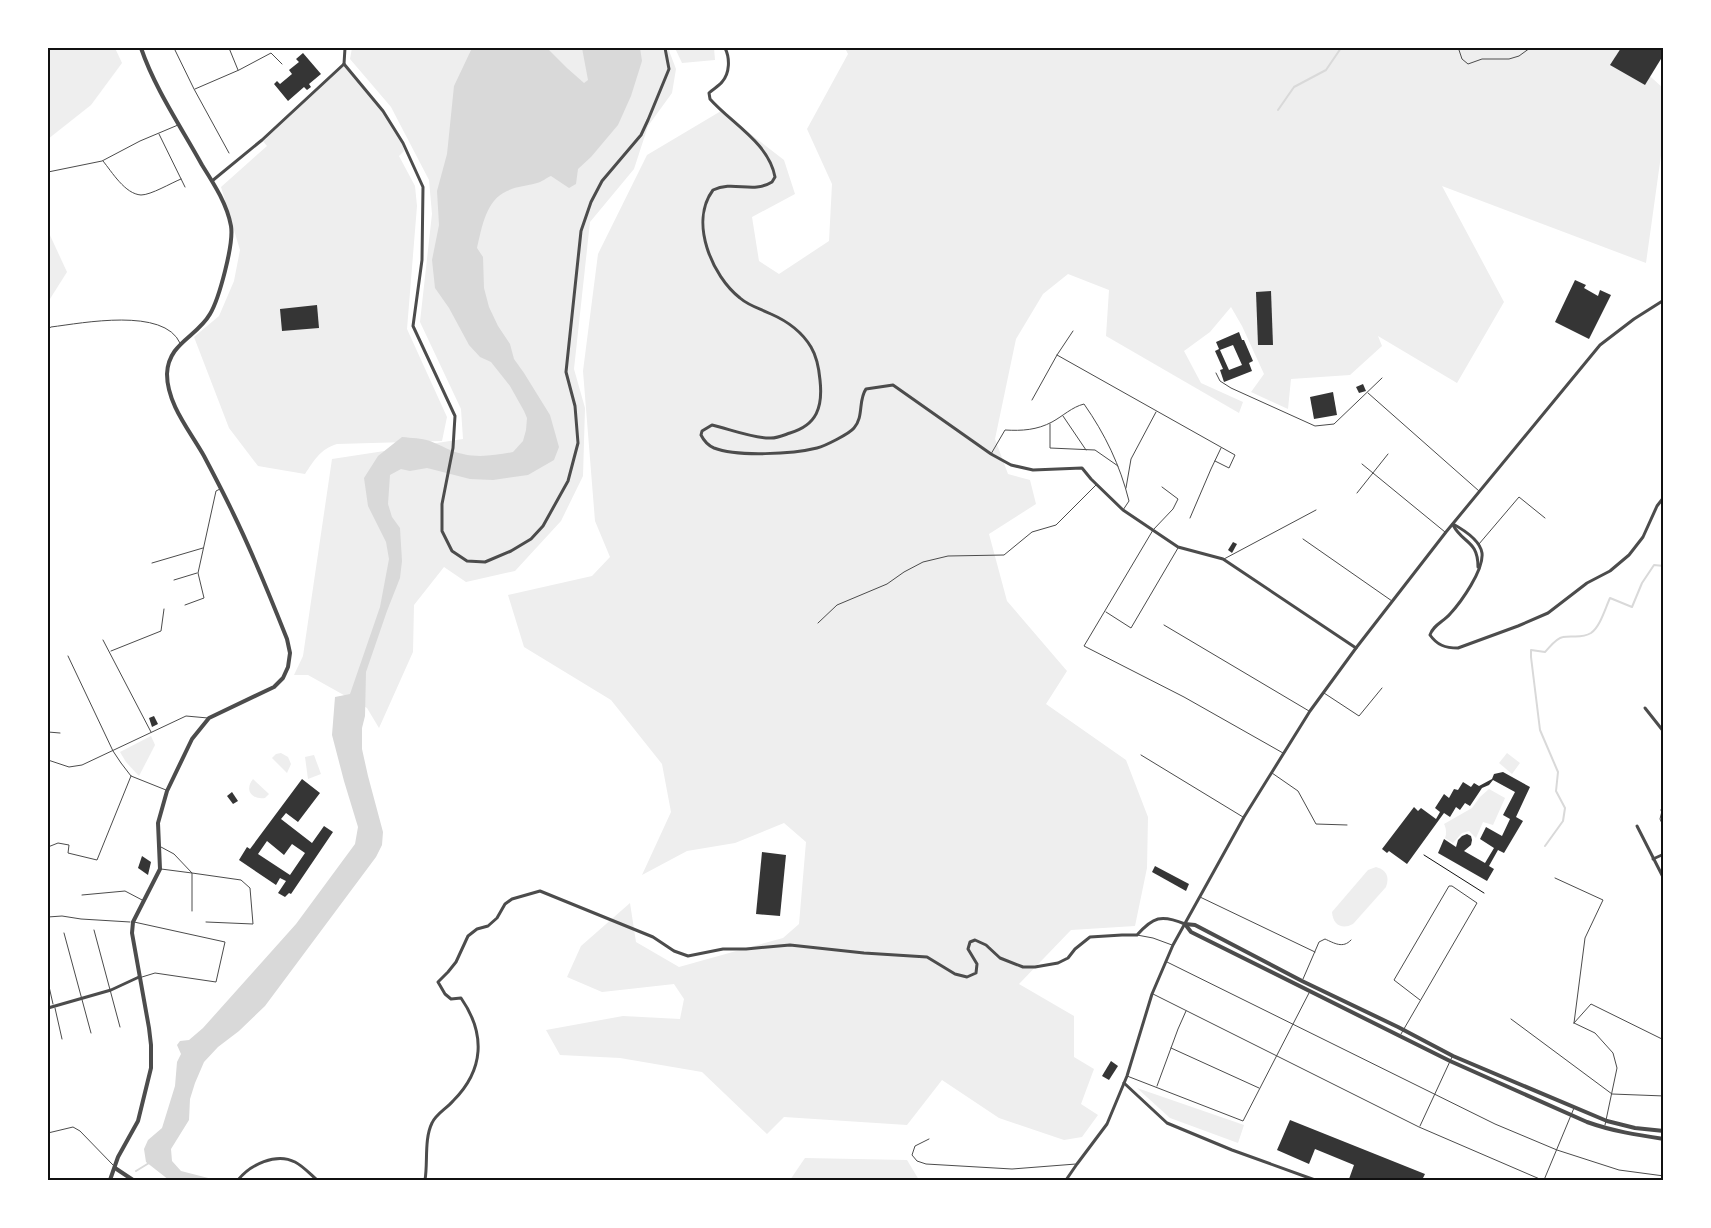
<svg xmlns="http://www.w3.org/2000/svg" width="1711" height="1228" font-family="'Source Sans 3',sans-serif">
<style>
.green{fill:#eee}
.water{fill:#d9d9d9}
.lines{fill:none;stroke-linecap:round;stroke-linejoin:round}
.stream{stroke:#d9d9d9;stroke-width:2}
.building{fill:#353535;fill-rule:evenodd}
.path{stroke:#111;stroke-width:1}
.service{stroke:#4c4c4c;stroke-width:1}
.minor{stroke:#4c4c4c;stroke-width:3}
.tertiary{stroke:#4c4c4c;stroke-width:4}
.neatline{fill:none;stroke:#111;stroke-width:2}
</style>
<rect width="100%" height="100%" fill="#fff"/>
<g class="green">
<path d="M48,48H115L122,63L91,105L48,139Z"/>
<path d="M352,48H668L676,69L672,93L648,126L634,169L590,222L574,369L585,408L583,476L561,521L515,571L466,582L444,567L414,605L413,652L379,728L367,708L308,675H294L303,656L332,459L463,439L461,409L420,322L432,214L429,180L391,107L350,59Z"/>
<path d="M675,48H714L715,60L682,63Z"/>
<path d="M845,48H1619L1663,88V141L1646,263L1442,186L1504,302L1457,383L1378,336L1382,346L1350,375L1291,379L1288,409L1251,392L1264,374L1242,326L1231,307L1210,332L1184,351L1201,383L1243,402L1239,413L1106,336L1109,290L1068,274L1043,294L1016,339L995,439L1008,474L1030,480L1036,504L989,534L1007,601L1067,671L1046,704L1126,760L1148,817L1147,868L1135,926L1071,930L1019,984L1074,1016V1057L1094,1069L1081,1104L1098,1115L1082,1137L1064,1140L999,1118L942,1080L907,1125L784,1117L767,1134L702,1072L620,1058L560,1055L546,1030L623,1016L680,1019L684,999L674,984L602,992L567,977L581,946L630,903L636,942L679,967L783,938L799,924L806,842L784,823L735,843L687,851L642,875L671,812L662,764L611,700L524,647L508,595L592,576L610,557L595,521L583,371L598,254L647,155L721,111L784,160L795,194L752,217L759,261L779,274L829,241L832,184L807,129L848,54Z"/>
<path d="M344,64C362,85 400,125 404,151L399,156L415,186L417,206L407,329L447,417L442,441L337,444C320,449 314,461 305,474L258,466L229,428L194,337L219,316L234,281L240,250L221,187L267,146L262,140Z"/>
<path d="M48,231L67,272L48,302Z"/>
<path d="M151,736L155,745L139,776L126,762L120,752Z"/>
<path d="M281,753L288,757L291,764L287,773L272,758L276,754Z"/>
<path d="M1507,753L1520,763L1512,774L1499,763Z"/>
<path d="M314,755L321,774L308,779L305,757Z"/>
<path d="M253,779L269,794L265,798C252,800 244,790 253,779Z"/>
<path d="M1489,789L1505,798L1493,825L1483,822L1476,838L1469,831L1462,833L1453,843L1445,838C1447,834 1446,827 1444,824L1472,808L1480,797Z"/>
<path d="M1376,867C1386,870 1390,876 1386,887L1353,924C1342,930 1333,925 1332,912L1368,870Z"/>
<path d="M1137,1088L1244,1125L1238,1143L1170,1118Z"/>
<path d="M805,1158L907,1160L919,1180H790Z"/>
</g>
<path class="water" d="M472,48H547L567,68L584,83L588,80L582,48H640L642,61L631,96L618,125L591,157L578,169L576,184L569,188L551,176C546,178 542,182 537,183C527,186 517,186 507,191C486,200 482,227 477,248L483,257L484,288L489,307L498,326L510,344L514,359L524,373L550,415L559,447L554,460L528,475L493,480L470,479L427,468L410,471L401,469L390,475L388,504L392,517L400,528L402,561L400,578L387,611L366,672L365,716L362,728V749L368,776L383,832L382,845L376,857L265,1006L239,1031L218,1047L204,1062L195,1083L190,1099L189,1120L171,1149L172,1161L181,1171L216,1180H169L146,1162L144,1149L148,1140L162,1128L175,1086L177,1062L181,1054L177,1045L180,1041L189,1040L203,1028L296,924L355,844L358,827L344,781L332,735L335,697L350,694L380,607L389,559L386,542L368,506L364,478L378,456L402,437C412,438 421,438 430,441C441,445 451,452 463,454C479,458 497,455 513,452L523,441L526,430L527,418L524,411L510,386L491,362L480,357L469,345L449,308L435,288L432,260L439,225L437,191L447,154L454,86Z"/>
<g class="lines">
<g class="stream">
<path d="M1278,110L1294,87L1326,70L1341,48"/>
<path d="M1545,846L1563,821L1565,808L1556,791L1558,772L1540,730L1531,657V650L1545,652C1550,647 1556,638 1563,637C1573,635 1581,639 1591,633C1600,627 1605,609 1610,598L1632,607L1642,583L1654,565L1664,566"/>
<path d="M136,1171L149,1163"/>
</g>
</g>
<g class="building">
<path d="M1621,48H1664V54L1645,85L1610,65Z"/>
<path d="M303,53L321,74L309,84L311,87L307,90L304,87L288,101L274,84L277,81L280,84L292,74L289,70L299,62L296,59Z"/>
<path d="M1575,280L1586,285L1584,288L1598,296L1600,290L1611,295L1589,339L1555,322Z"/>
<path d="M1271,291L1273,345H1258L1256,292Z"/>
<path d="M317,305L319,328L282,331L280,309Z"/>
<path d="M1239,332L1242,340H1244L1253,361L1249,363L1252,371L1224,382L1220,370L1223,369L1215,351L1219,349L1216,342ZM1233,345L1242,365L1229,370L1220,350Z"/>
<path d="M1363,384L1366,391L1359,393L1356,387Z"/>
<path d="M1333,392L1337,415L1314,419L1310,397Z"/>
<path d="M1233,542L1237,544L1232,553L1228,550Z"/>
<path d="M154,716L158,724L152,727L149,718Z"/>
<path d="M1503,772L1530,787L1516,817L1523,821L1504,853L1498,850L1489,866L1494,869L1487,881L1438,853L1444,839L1456,847L1458,840L1462,836L1467,834L1471,836L1472,840L1471,845L1464,851L1485,863L1494,848L1480,839L1486,827L1502,836L1510,819L1503,815L1515,792L1493,780L1489,785L1482,788L1470,806L1465,803L1460,810L1456,807L1450,817L1444,813L1407,864L1389,851L1387,853L1382,849L1414,807L1418,811L1421,808L1436,819L1440,812L1435,808L1444,794L1449,798L1454,789L1458,790L1463,782L1471,787L1474,783L1479,786L1492,779L1494,774Z"/>
<path d="M302,779L320,793L298,822L286,813L281,819L312,843L324,826L333,832L291,894L289,893L285,897L278,893L286,881L280,878L276,885L239,860L247,847L250,849ZM267,841L284,855L292,844L305,853L290,875L258,854Z"/>
<path d="M232,792L238,801L233,804L227,796Z"/>
<path d="M762,852L786,855L780,916L756,914Z"/>
<path d="M142,856L151,862L148,875L138,868Z"/>
<path d="M1155,866L1189,884L1186,891L1152,872Z"/>
<path d="M1111,1061L1118,1066L1109,1080L1102,1076Z"/>
<path d="M1290,1120L1425,1174L1422,1180H1353L1349,1179L1354,1165L1315,1149L1309,1164L1277,1150Z"/>
</g>
<g class="lines">
<path class="path" d="M1424,855L1484,893"/>
<g class="service">
<path d="M174,48L194,89L229,153"/>
<path d="M229,48L238,70"/>
<path d="M1459,50L1462,59L1468,64L1482,59H1509L1519,56L1530,48"/>
<path d="M195,89L239,70L271,53L282,64"/>
<path d="M159,134L185,187"/>
<path d="M103,161C112,172 125,194 141,195C151,195 171,183 181,179"/>
<path d="M48,172L102,161L140,141L178,125"/>
<path d="M48,329L51,327C83,323 164,307 180,343"/>
<path d="M1057,355L1235,455L1229,468L1215,461"/>
<path d="M1216,373L1220,381L1231,388L1315,426L1334,424L1382,378"/>
<path d="M1368,393L1479,491"/>
<path d="M1032,400L1057,355L1073,331"/>
<path d="M1063,416L1086,450"/>
<path d="M1050,424V448L1095,450L1118,466"/>
<path d="M991,454L1005,430C1022,431 1037,430 1052,422C1063,416 1072,407 1084,404C1105,434 1120,465 1129,501L1123,510"/>
<path d="M1362,464L1445,532"/>
<path d="M1162,487L1178,499L1173,509L1153,530L1084,646L1184,697L1283,753"/>
<path d="M1126,488L1131,459L1156,412"/>
<path d="M1357,493L1388,454"/>
<path d="M1190,518L1211,469L1221,448"/>
<path d="M1303,539L1392,601"/>
<path d="M1479,544L1519,497L1545,518"/>
<path d="M1224,559L1316,510"/>
<path d="M152,563L203,548"/>
<path d="M174,580L197,573"/>
<path d="M185,605L204,598L198,573L216,491L220,489"/>
<path d="M1106,612L1131,628L1178,548"/>
<path d="M818,623L837,605L887,584L904,572L923,562L948,556L1004,555L1032,532L1056,525L1096,485"/>
<path d="M1164,625L1309,711"/>
<path d="M103,640L151,732"/>
<path d="M111,651L161,631L164,609"/>
<path d="M68,656L113,751L121,763L131,776L166,790"/>
<path d="M1324,693L1359,716L1382,688"/>
<path d="M48,732L60,733"/>
<path d="M1141,755L1243,817"/>
<path d="M48,760L69,767L82,765L186,716L208,718"/>
<path d="M1272,773L1298,791L1316,824L1347,825"/>
<path d="M1662,811L1660,819L1664,828"/>
<path d="M48,847L58,843L69,845L68,853L97,860L131,776"/>
<path d="M161,847L174,854L192,873L241,880L250,888L253,924L206,922"/>
<path d="M161,869L192,873V911"/>
<path d="M1555,878L1603,900L1585,938L1574,1023"/>
<path d="M82,895L125,891L144,901"/>
<path d="M1200,897L1315,952"/>
<path d="M48,917L62,916L81,919L130,922"/>
<path d="M134,922L225,942L216,982L155,973L142,977"/>
<path d="M94,930L120,1027"/>
<path d="M64,933L91,1033"/>
<path d="M1137,935L1153,938L1172,945"/>
<path d="M1167,962L1495,1124L1557,1150L1619,1170L1664,1176"/>
<path d="M1303,979L1319,942L1325,939C1334,943 1343,949 1351,940"/>
<path d="M48,982L53,1004"/>
<path d="M1153,994L1419,1127L1542,1180"/>
<path d="M55,1008L62,1039"/>
<path d="M1511,1019L1612,1094L1664,1096"/>
<path d="M1574,1023L1595,1033L1613,1053L1617,1068L1605,1125"/>
<path d="M1574,1023L1591,1004L1664,1040"/>
<path d="M1401,1034L1477,903L1452,886H1449L1394,980L1420,1000"/>
<path d="M1171,1048L1259,1088"/>
<path d="M1127,1076L1243,1121L1309,993"/>
<path d="M1157,1086L1178,1029L1186,1011"/>
<path d="M1420,1126L1452,1057"/>
<path d="M48,1133L73,1127L80,1131L113,1165"/>
<path d="M929,1139L915,1146L912,1155L917,1161L926,1164L1012,1169L1076,1164"/>
<path d="M1544,1180L1574,1108"/>
</g>
<g class="minor">
<path d="M725,48C730,58 730,73 722,82C719,86 713,89 709,93L710,99C731,123 769,143 775,177L772,182C753,194 733,180 713,190C689,222 712,276 740,298C749,306 761,309 771,314C787,321 802,332 811,347C817,357 819,369 820,380C823,407 817,425 790,433C784,435 778,438 771,438C755,439 729,429 712,425L702,431L701,435C704,441 707,445 714,448C737,457 793,454 817,448C825,446 849,434 854,428C864,417 858,400 866,389L893,385L991,454L1011,465L1033,470L1082,468L1091,479L1123,510L1178,547L1223,559L1356,648"/>
<path d="M344,64L383,111L403,143L423,187L422,260L413,326L455,416L453,448L442,504V531L452,551L467,561L485,562L511,551L531,539L543,526L568,481L578,443L575,406L566,372L581,231L591,202L602,181L641,135L648,120L669,69L665,48"/>
<path d="M212,181L262,140L344,64L345,48"/>
<path d="M1453,524C1464,530 1480,540 1482,553C1484,570 1461,602 1450,614C1443,622 1433,625 1430,635C1437,645 1445,648 1458,648L1518,626L1548,613L1587,583L1610,571L1629,555L1643,537L1657,506L1664,497"/>
<path d="M1453,525C1463,544 1478,540 1478,567"/>
<path d="M1645,708L1664,732"/>
<path d="M1662,810L1664,809"/>
<path d="M1637,826L1664,879"/>
<path d="M1653,859L1664,854"/>
<path d="M48,1008L111,990L139,977"/>
<path d="M1124,1083L1167,1123L1232,1150L1315,1180"/>
<path d="M238,1180C250,1165 276,1152 295,1162C303,1166 310,1174 317,1180"/>
<path d="M425,1180C428,1163 424,1139 432,1123C436,1114 446,1109 453,1101C484,1070 486,1034 461,998L451,999L445,994L438,982L448,972L456,962L468,936L477,929L488,926L497,918L505,904L512,899L540,891L653,937L674,951L688,956L723,949H746L790,945L864,953L927,957L955,974L967,977L976,973L977,964L968,949L970,942L975,940L986,945L1000,958L1023,967H1035L1058,963L1068,958L1075,949L1090,937L1122,935H1137C1153,917 1161,914 1185,924"/>
<path d="M1066,1180L1077,1164L1107,1124L1127,1076L1152,994L1173,945L1244,817L1310,711L1356,648L1446,532L1600,345L1634,319L1664,300"/>
</g>
<g class="tertiary">
<path d="M1185,924L1191,932L1450,1061L1587,1122C1612,1131 1637,1135 1664,1139"/>
<path d="M1185,924L1195,925L1302,981L1398,1027L1453,1056L1607,1121L1635,1128L1664,1131"/>
<path d="M115,1168L133,1180"/>
<path d="M110,1180L118,1157L138,1121L151,1068V1045L149,1028L132,933L133,922L160,869L158,823L167,791L192,739L209,718L274,687L283,678L288,667L290,653L287,639C270,596 253,554 233,513C224,494 214,475 204,456C190,431 167,404 167,374C168,343 197,337 210,314C219,299 234,244 231,226C227,204 214,184 202,165C181,127 155,89 141,48"/>
</g>
</g>
<rect width="1711" height="1228" fill="none" stroke="#ffffff" stroke-width="98"/>
<rect x="49" y="49" width="1613" height="1130" class="neatline"/>
</svg>
